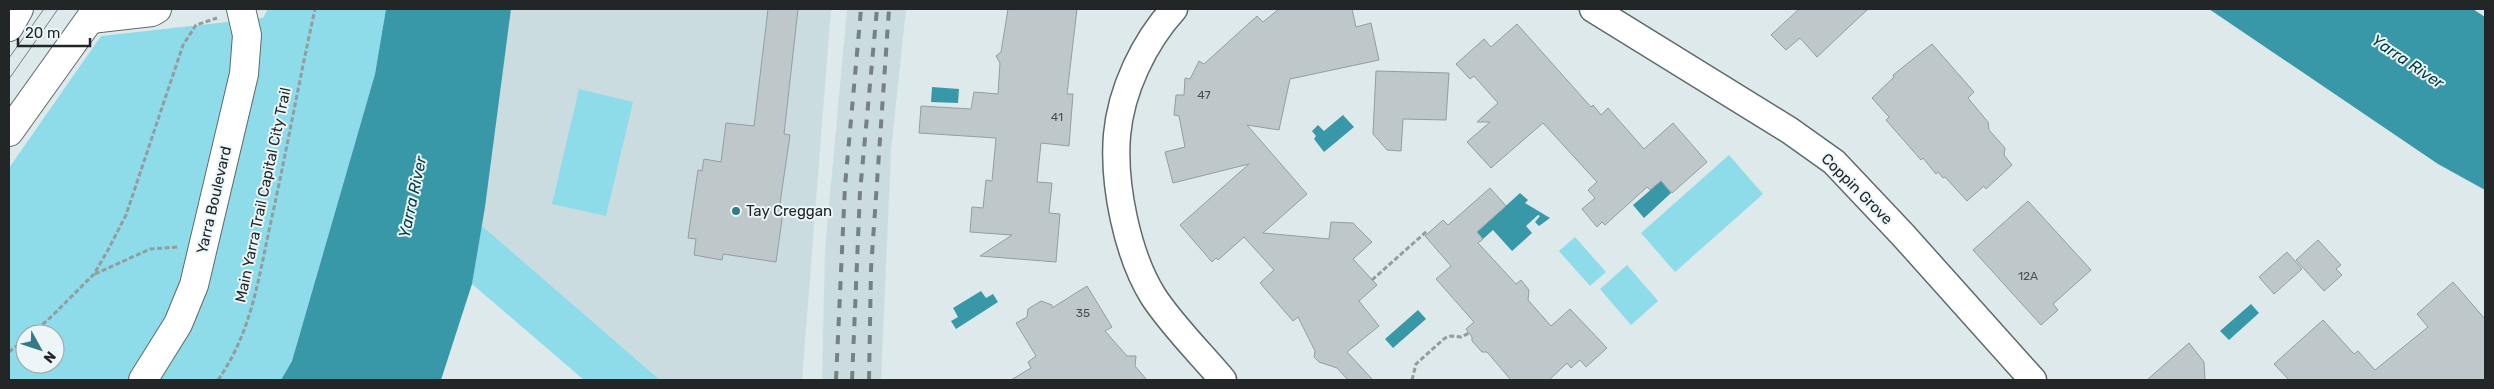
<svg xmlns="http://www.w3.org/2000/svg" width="2494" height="389" font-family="Rubik,sans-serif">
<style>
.built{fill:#cadce0}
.green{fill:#8edbe9;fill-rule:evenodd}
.water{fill:#3898a8}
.building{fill:#bec8ca;stroke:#949d9f}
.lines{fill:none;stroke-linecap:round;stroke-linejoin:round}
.minor-casing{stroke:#60696b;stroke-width:29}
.tertiary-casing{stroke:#60696b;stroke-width:30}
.secondary-casing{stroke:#60696b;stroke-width:30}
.primary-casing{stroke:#60696b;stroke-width:30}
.path{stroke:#949c9e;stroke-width:3;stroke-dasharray:5 2.5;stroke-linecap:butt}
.minor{stroke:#fff;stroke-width:26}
.tertiary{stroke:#fff;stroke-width:28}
.secondary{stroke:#fff;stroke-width:28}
.primary{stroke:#fff;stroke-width:28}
.tram{stroke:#788081;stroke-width:1}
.rail{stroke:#788081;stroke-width:4;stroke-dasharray:9 9;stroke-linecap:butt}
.poi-dot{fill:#357b87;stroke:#ecf6f8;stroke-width:2}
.labels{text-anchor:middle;stroke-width:4;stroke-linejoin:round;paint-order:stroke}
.number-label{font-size:12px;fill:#494e50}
.street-label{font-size:15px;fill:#222627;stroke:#ecf6f8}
.poi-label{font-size:15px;fill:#222627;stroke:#ecf6f8;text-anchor:start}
.water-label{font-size:16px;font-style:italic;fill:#003b44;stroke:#ecf6f8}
</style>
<rect width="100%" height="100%" fill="#dee9eb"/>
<g class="built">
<path d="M511,9H831L802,380H660L481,225Z"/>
<path d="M847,9H906L891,151L881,380H822L825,249Z"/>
</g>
<g class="green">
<path d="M268,9H386L375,74L292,361L281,380H9V168L101,36L263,18ZM25,334H55V364H25Z"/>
<path d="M579,89L633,102L606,216L552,204Z"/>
<path d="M1729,155L1763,194L1675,272L1641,233Z"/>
<path d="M481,225L660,380H584L472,284Z"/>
<path d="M1575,237L1606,272L1590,286L1559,251Z"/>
<path d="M1627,265L1658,301L1631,325L1600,289Z"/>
</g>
<g class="water">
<path d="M386,9H511L485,207L472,284L441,380H281L292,361L375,74Z"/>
<path d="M2209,9H2473L2485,17V190L2438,164Z"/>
<path d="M932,87L959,89L958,103L931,102Z"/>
<path d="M1343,115L1354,127L1324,152L1314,139L1316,136L1312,131L1318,125L1324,131Z"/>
<path d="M1661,181L1671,193L1644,218L1633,205Z"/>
<path d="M1520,193L1528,200L1525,203L1550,218L1539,226L1535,222L1540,216L1538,215L1526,226L1532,233L1512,251L1493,230L1483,239L1477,232Z"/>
<path d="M981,291L986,298L993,294L998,302L956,329L951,321L958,317L953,308Z"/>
<path d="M2251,304L2259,313L2229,340L2220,331Z"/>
<path d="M1418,310L1426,319L1393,348L1385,339Z"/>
</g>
<g class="building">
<path d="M768,9H798L784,134L790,135L779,210L783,212L776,262L723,254L722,260L694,255L696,239L688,238L698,170L702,171L704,159L721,162L726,123L754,126Z"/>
<path d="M1008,9H1077L1067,94H1073L1069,146L1041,143L1037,182L1052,183L1049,213L1060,214L1056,262L980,256L1012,235L970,232L972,207L983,208L986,180L992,181L996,138L919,133L921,106L971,109L974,92L998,94L1000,63L996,56L1001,52Z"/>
<path d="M1279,9H1352L1356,27L1371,23L1379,60L1290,79L1279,130L1247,125L1307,194L1263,233L1329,239L1331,222L1353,223L1372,242L1353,259L1377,285L1359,301L1379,326L1347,352L1373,380H1348L1337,368L1319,362L1314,357L1315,351L1298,317L1293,321L1260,283L1274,270L1244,237L1218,260L1216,258L1212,262L1180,225L1249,164L1173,183L1165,152L1185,147L1179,116L1174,115L1176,95H1184L1185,78L1190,79L1199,61L1204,64L1257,16L1263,22Z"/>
<path d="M1799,9H1868L1817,57L1800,38L1786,50L1771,35Z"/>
<path d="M1517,24L1591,107L1593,105L1601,115L1608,108L1644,149L1673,123L1707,162L1672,193L1661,181L1650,190L1647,187L1605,225L1602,222L1597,227L1582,209L1595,198L1588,190L1597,182L1543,123L1491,168L1467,142L1490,122H1477L1498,103L1474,76L1470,79L1456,64L1484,39L1491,47Z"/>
<path d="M1932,44L1974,92L1968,98L1988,122L1989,130L2005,148L2004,155L2012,165L1986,189L1984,186L1967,201L1945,177L1943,178L1938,172L1936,174L1923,158L1921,160L1886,120L1889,117L1872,98L1894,77L1893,75Z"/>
<path d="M1376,71L1449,73L1446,120L1403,119L1401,151L1387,150L1373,134Z"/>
<path d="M1490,188L1506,206L1477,232L1483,239L1478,243L1516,284L1521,280L1529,290L1528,300L1551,326L1570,309L1607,348L1586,367L1580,360L1571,368L1567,363L1549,380H1511L1487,352H1482L1472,341V337L1466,329L1474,322L1436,279L1451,266L1425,236L1443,220L1448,225Z"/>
<path d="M2028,201L2091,270L2053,304L2058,310L2041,325L1973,250Z"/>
<path d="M2318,240L2341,265L2336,269L2342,275L2324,291L2296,260Z"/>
<path d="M2287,252L2302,269L2274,294L2259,277Z"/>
<path d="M2453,282L2485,319V380H2289L2274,364L2323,320L2354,354L2358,351L2375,370L2428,327L2417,314Z"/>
<path d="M1087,286L1112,327L1105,331L1127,356H1136L1135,366L1147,380H1011L1031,368L1028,362L1036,356L1016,323L1027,317L1028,309L1041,301L1052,305V308Z"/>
<path d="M2189,343L2204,362L2205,380H2147Z"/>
</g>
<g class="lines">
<g class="minor-casing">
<g id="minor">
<path d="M1174,9C1144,42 1121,90 1117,135C1113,184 1127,254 1153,296C1171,324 1201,354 1223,380"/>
<path d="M1593,9L1789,130L1834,162L1903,235L2033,380"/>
</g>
</g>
<g class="tertiary-casing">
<path id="tertiary" d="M143,380L178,324L194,285L244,74L247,35L241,9"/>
</g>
<g class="secondary-casing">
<path id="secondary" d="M91,19L152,12L157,9"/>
</g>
<g class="primary-casing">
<g id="primary">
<path d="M9,27L19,9"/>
<path d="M9,132L97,9"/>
</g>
</g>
<g class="path">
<path d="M95,274L150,249L178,247"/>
<path d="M1372,280L1427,231"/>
<path d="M31,334L51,317L94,274L108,250L126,215L183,45L196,25L217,18"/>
<path d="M9,352L25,339"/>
<path d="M218,380C251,333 258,281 270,226C286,154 299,81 315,9"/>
<path d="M1412,380L1416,364L1445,338L1451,336L1461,337L1469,333"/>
</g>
<use href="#minor" class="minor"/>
<use href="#tertiary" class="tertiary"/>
<use href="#secondary" class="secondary"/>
<use href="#primary" class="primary"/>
<g class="tram">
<path d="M9,58L44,9"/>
<path d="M9,79L58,9"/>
</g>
<g class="rail">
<path d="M836,380L845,186L861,9"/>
<path d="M852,380L860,192L877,9"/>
<path d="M869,380L871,269L889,9"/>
</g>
</g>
<circle class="poi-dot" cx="736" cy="211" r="5"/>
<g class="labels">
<g class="number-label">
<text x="1204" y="99">47</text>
<text x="1057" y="121">41</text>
<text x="2028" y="280">12A</text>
<text x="1083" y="317">35</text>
</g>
<g class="street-label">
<text transform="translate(1857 189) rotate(45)" y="5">Coppin Grove</text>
<text transform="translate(263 195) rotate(-78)" y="5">Main Yarra Trail Capital City Trail</text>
<text transform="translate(214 200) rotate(-77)" y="5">Yarra Boulevard</text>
</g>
<g class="poi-label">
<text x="746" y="216">Tay Creggan</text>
</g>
<g class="water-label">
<text transform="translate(2408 61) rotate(34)" y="6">Yarra River</text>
<text transform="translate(412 197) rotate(-78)" y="6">Yarra River</text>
</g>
</g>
<rect width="2494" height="389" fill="none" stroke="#222627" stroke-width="20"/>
<g transform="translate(40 349) rotate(130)"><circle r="24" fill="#ecf6f8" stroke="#9ba3a4"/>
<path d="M0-4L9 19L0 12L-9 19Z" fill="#357b87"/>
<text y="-8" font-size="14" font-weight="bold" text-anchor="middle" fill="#222627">N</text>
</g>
<path d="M18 38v8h72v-8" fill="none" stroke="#222627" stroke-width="2.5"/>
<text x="25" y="38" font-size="15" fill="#222627" stroke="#ecf6f8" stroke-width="4" paint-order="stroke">20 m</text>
</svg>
